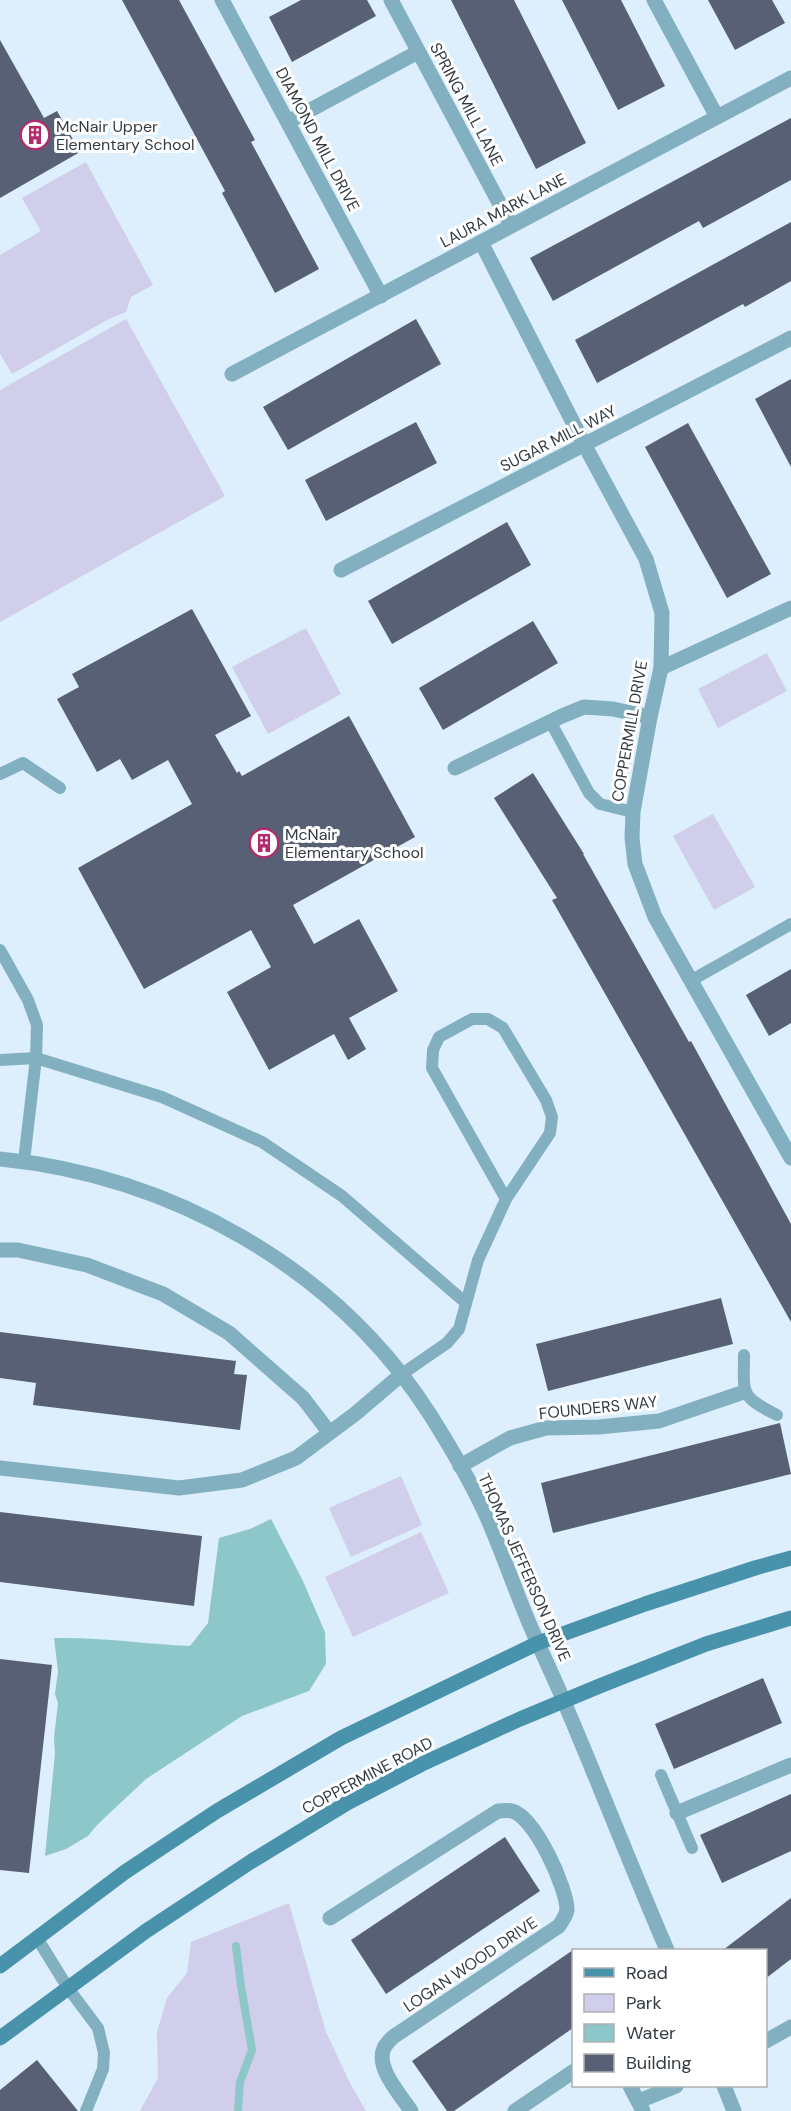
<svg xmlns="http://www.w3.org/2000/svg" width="791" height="2111" font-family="'DM Sans',sans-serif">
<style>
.green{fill:#d0ceea}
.water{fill:#8dc7ca}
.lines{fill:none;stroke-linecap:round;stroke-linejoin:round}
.stream{stroke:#8dc7ca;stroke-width:8}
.building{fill:#576074}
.lane{stroke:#83b0c0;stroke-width:12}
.street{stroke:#83b0c0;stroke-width:15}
.secondary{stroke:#4992ab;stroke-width:15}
.labels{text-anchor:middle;stroke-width:6;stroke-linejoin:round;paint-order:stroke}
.street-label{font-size:16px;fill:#333b42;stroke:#fff}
.poi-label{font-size:16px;fill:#333b42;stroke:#fff;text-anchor:start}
</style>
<rect width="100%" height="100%" fill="#ddeefc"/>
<g class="green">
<path d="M86,162L153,285L131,297L126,312L107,320L12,374L0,354V255L41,231L22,198Z"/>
<path d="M126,319L225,496L0,622V390Z"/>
<path d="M306,628L341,694L268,734L232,667Z"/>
<path d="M767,653L787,691L718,728L698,689Z"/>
<path d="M713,814L755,887L714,910L673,836Z"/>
<path d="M401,1476L422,1525L351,1557L329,1508Z"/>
<path d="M421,1532L449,1593L353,1637L325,1577Z"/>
<path d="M289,1903L326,2032L350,2083L366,2111H140L158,2078L157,2032L167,1998L187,1973L191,1942Z"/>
</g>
<path class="water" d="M271,1519L302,1579L325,1632L326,1664L309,1691L242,1716L146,1779L97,1825L88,1836L66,1849L45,1856L55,1753L54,1738L58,1703L55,1694L58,1671L54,1638C100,1637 145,1644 190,1646L208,1623L219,1538L250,1529Z"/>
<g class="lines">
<path class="stream" d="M236,1946L241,1986L252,2050L240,2082L238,2111"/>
</g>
<g class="building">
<path d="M122,0H179L255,140L251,142L319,269L275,293L222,193L225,191Z"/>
<path d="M301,0H367L376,16L292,62L269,17Z"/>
<path d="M451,0H514L586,143L536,169Z"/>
<path d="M562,0H621L665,86L618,110Z"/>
<path d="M708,0H772L785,23L735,50Z"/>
<path d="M0,40L44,118L57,111L80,152L0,198Z"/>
<path d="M791,118V180L703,228L699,221L553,301L530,258Z"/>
<path d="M791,222V281L745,307L743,304L597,383L575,340Z"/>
<path d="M416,319L441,364L288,450L263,407Z"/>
<path d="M791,379V467L755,399Z"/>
<path d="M416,422L437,463L326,521L305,480Z"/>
<path d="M688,423L771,574L727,598L645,447Z"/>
<path d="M507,522L531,565L392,644L368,601Z"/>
<path d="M192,609L251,716L215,735L237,773L239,771L242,776L349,716L415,837L293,905L314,944L359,919L398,991L349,1018L366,1049L348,1060L334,1034L269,1070L227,992L271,967L251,930L144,989L78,868L192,804L168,760L132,780L120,759L97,772L57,699L79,687L72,674Z"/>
<path d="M533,621L558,663L443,730L419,688Z"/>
<path d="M533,773L584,854H583L689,1042L691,1041L791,1224V1322L552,900L557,898L494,798Z"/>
<path d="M791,969V1023L769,1036L746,995Z"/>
<path d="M721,1298L733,1344L548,1391L536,1344Z"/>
<path d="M0,1332L236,1361L234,1374L247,1375L240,1430L33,1405L36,1383L0,1378Z"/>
<path d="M780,1423L791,1474L553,1533L541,1483Z"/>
<path d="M0,1512L202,1536L194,1606L0,1582Z"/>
<path d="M0,1659L52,1665L29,1873L0,1870Z"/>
<path d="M763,1678L782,1723L674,1769L655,1724Z"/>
<path d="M791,1794V1851L722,1883L700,1835Z"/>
<path d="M505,1837L540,1891L386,1994L351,1940Z"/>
<path d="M791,1898V1959L765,1979V1950H723Z"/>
<path d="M573,1950V2028L454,2111H447L412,2061Z"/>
<path d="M37,2060L78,2111H0V2090Z"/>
</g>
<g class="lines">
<g class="lane">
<path d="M550,721L589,793L600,804L633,812"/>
<path d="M0,774L23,763L60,788"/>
<path d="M0,950L28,1000L37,1025L36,1058L24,1161"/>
<path d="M692,980L791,924"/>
<path d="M0,1060L36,1058L162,1097L262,1142L342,1196L466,1303"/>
<path d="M744,1355C744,1394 739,1396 777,1415"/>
<path d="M402,1374L447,1343L459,1329L478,1260L506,1199L550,1133L552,1117L546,1100L503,1028L488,1019H472L439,1037L433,1050L432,1068L506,1199"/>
<path d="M661,1775L692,1848"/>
<path d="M37,1938L68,1988L98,2028L104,2053L103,2069L86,2111"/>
</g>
<g class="street">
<path d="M222,0L381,296"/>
<path d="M391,0L511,225"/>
<path d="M654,0L717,117"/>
<path d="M288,122L418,52"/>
<path d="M481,242L584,444L646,559L662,613L661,668L650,717L633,812L632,838L635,864L655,917L791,1158"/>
<path d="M232,374L791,78"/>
<path d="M341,570L791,338"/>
<path d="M661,668L791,608"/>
<path d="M455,768L562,716L584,707L613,709L650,717"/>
<path d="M0,1159C171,1176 335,1267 429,1413C450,1446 470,1480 486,1515C501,1549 513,1584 527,1618C539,1647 553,1675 565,1704C600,1786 632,1869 667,1950"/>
<path d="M0,1250H18L87,1265L163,1294L229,1333L303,1398L329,1432"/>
<path d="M460,1466L510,1438L546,1428L599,1427L659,1421L744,1392"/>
<path d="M0,1468L179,1488L242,1480L296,1458L355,1414L402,1374"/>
<path d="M677,1813L791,1765"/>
<path d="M330,1918L498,1811C502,1811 508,1810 512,1811C535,1817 567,1888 567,1910C566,1916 562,1921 559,1926L393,2037C390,2040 386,2044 384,2048C375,2068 401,2095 411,2111"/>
<path d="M766,2041L791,2027"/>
<path d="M630,2086L643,2111"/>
<path d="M724,2086L734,2111"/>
<path d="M639,2101L676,2086"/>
<path d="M515,2111L574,2071"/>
</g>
<g class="secondary">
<path d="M0,1966L125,1872L217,1811L341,1738L538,1643L645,1604L755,1568L791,1558"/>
<path d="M0,2038L146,1931L252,1861L347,1803L422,1764L520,1719L602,1685L706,1644L791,1618"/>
</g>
</g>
<defs>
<g id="building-ring" transform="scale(1.5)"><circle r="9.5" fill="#fff" stroke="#b22a6b" stroke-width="1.5"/><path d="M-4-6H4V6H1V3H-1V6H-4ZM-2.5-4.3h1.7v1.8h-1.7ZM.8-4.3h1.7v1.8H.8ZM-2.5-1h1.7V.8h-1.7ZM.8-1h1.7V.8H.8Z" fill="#b22a6b"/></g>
</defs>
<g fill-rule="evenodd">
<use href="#building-ring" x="35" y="135"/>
<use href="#building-ring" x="264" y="843"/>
</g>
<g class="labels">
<g class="street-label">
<text transform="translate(467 104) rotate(62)" y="6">SPRING MILL LANE</text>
<text transform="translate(318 139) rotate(62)" y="6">DIAMOND MILL DRIVE</text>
<text transform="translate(503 210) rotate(-28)" y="6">LAURA MARK LANE</text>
<text transform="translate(558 438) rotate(-27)" y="6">SUGAR MILL WAY</text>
<text transform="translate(629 731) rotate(-80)" y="6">COPPERMILL DRIVE</text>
<text transform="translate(598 1407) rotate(-6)" y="6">FOUNDERS WAY</text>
<text transform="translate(525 1567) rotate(66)" y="6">THOMAS JEFFERSON DRIVE</text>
<text transform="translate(367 1775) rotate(-28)" y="6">COPPERMINE ROAD</text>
<text transform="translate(470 1964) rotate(-34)" y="6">LOGAN WOOD DRIVE</text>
</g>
<g class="poi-label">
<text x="56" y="132">McNair Upper<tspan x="56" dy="18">Elementary School</tspan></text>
<text x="285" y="840">McNair<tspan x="285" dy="18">Elementary School</tspan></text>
</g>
</g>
<rect x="572" y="1949" width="195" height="138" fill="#ffffff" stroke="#adb1b3" stroke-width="1.5"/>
<rect x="584" y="1968" width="30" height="9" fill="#4992ab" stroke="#adb1b3" stroke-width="1.5"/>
<text x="626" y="1979" font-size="18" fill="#333b42">Road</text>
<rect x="584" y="1994" width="30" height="18" fill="#d0ceea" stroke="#adb1b3" stroke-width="1.5"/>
<text x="626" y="2009" font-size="18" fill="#333b42">Park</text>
<rect x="584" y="2024" width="30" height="18" fill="#8dc7ca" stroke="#adb1b3" stroke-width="1.5"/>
<text x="626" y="2039" font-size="18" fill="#333b42">Water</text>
<rect x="584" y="2054" width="30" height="18" fill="#576074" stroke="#adb1b3" stroke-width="1.5"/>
<text x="626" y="2069" font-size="18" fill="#333b42">Building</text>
</svg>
